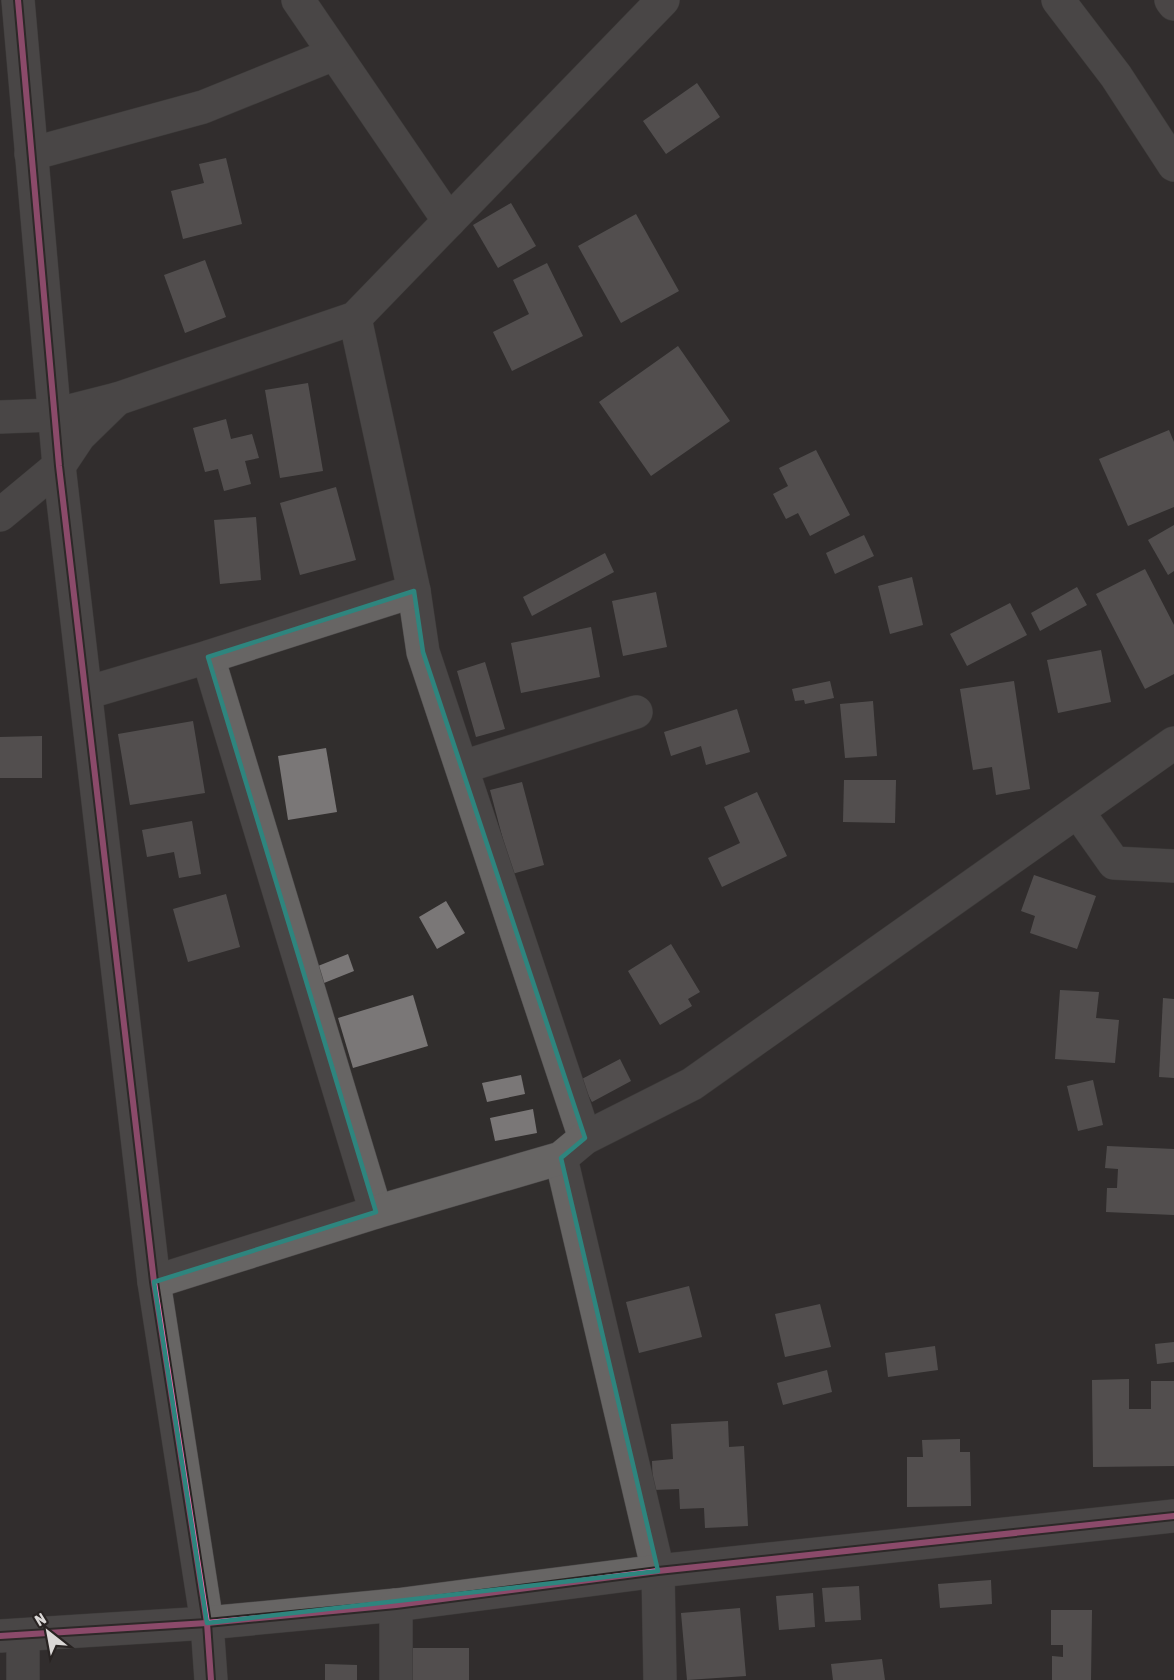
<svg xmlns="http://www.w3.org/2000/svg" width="1174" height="1680" font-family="'Asap Condensed',sans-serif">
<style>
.building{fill:#7a7777}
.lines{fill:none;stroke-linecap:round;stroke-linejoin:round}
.street-casing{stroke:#4b4949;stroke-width:34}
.primary-casing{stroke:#4b4949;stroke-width:34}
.street{stroke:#676564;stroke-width:33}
.primary{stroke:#686564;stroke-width:33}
.cycleway-casing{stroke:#282322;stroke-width:10}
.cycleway{stroke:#f96db3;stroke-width:6}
.marked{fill:none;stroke:#2e857e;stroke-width:4.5;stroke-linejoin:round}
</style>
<rect width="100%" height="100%" fill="#312e2d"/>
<g class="building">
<path d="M697,83L720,117L666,154L643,121Z"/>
<path d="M226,158L242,224L183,239L171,191L204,183L199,164Z"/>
<path d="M511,203L536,246L498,268L473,225Z"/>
<path d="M636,214L679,291L621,323L578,246Z"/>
<path d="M205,260L226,317L185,333L164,275Z"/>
<path d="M547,263L583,336L512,371L493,332L529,314L513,280Z"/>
<path d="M678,346L730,421L651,476L599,402Z"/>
<path d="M308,383L323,471L280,478L265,390Z"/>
<path d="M226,419L231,439L252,434L259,458L245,461L251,484L224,491L218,469L205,472L193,428Z"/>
<path d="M1169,430L1174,442V507L1128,526L1099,459Z"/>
<path d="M816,450L850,515L810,536L798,513L786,519L773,494L788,486L779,468Z"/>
<path d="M336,487L356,560L300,575L280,503Z"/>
<path d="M256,517L261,580L220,584L214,520Z"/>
<path d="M1174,525V571L1168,575L1148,540Z"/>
<path d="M864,535L874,556L835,574L826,553Z"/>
<path d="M605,553L614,572L532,616L523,597Z"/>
<path d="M1145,569L1174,625V674L1145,689L1096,594Z"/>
<path d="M912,577L923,625L890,634L878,586Z"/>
<path d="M1077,587L1087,605L1040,631L1031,613Z"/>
<path d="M656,592L667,647L623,656L612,601Z"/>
<path d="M1010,603L1027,635L967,666L950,634Z"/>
<path d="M591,627L600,677L521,693L511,643Z"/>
<path d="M1101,650L1111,702L1058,713L1047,660Z"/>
<path d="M485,662L505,729L476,737L457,671Z"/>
<path d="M830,681L834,698L805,704L804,700L795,701L792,689Z"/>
<path d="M1014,681L1030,789L996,795L992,767L973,770L960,689Z"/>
<path d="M873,701L877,756L845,758L840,704Z"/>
<path d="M737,709L750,752L706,765L701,746L671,756L664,732Z"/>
<path d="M193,721L205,793L130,805L118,734Z"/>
<path d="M42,736V778H0V737Z"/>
<path d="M326,748L337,812L288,820L278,756Z"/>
<path d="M844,780H896L895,823L843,822Z"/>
<path d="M522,782L544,865L512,874L490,790Z"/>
<path d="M757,792L787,856L722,887L708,858L740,843L724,807Z"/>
<path d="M192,821L201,874L179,878L174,852L147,857L142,830Z"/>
<path d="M1034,875L1096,896L1077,949L1030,933L1035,916L1021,911Z"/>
<path d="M226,894L240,947L188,962L173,909Z"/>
<path d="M446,901L465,933L437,949L419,917Z"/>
<path d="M671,944L700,992L688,999L692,1006L660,1025L628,971Z"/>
<path d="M348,954L354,971L314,987L308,970Z"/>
<path d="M1060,990L1099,992L1096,1018L1119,1020L1115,1063L1055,1059Z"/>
<path d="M413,995L428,1046L353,1068L338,1018Z"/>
<path d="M1163,998L1174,999V1078L1159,1077Z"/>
<path d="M620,1059L631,1081L592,1102L580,1080Z"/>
<path d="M521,1075L525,1094L487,1102L482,1083Z"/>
<path d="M1093,1080L1103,1125L1078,1131L1067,1086Z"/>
<path d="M533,1109L537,1133L495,1141L490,1118Z"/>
<path d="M1107,1146L1174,1149V1215L1106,1212L1107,1188H1117L1118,1169L1105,1168Z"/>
<path d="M689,1286L702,1337L639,1353L626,1302Z"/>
<path d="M820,1304L831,1347L785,1357L775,1314Z"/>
<path d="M1174,1342V1362L1157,1364L1155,1344Z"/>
<path d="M935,1346L938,1370L888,1377L885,1353Z"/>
<path d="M827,1370L832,1392L783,1405L777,1383Z"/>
<path d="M1129,1379V1409H1151V1381H1174V1466L1093,1467L1092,1380Z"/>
<path d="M728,1421L729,1447L744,1446L748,1526L705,1528L704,1508L680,1509L679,1489L653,1490L652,1461L673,1459L671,1424Z"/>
<path d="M960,1439V1452H970L971,1506L907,1507V1457H923L922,1440Z"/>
<path d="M991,1580L992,1604L940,1608L938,1584Z"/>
<path d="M859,1586L861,1620L825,1622L822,1588Z"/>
<path d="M813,1593L815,1627L779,1630L776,1596Z"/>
<path d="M740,1608L746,1676L687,1680L681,1613Z"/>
<path d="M1051,1610H1092L1091,1680H1052V1656L1063,1657V1645H1051Z"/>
<rect x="400" y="1648" width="69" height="32"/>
<path d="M882,1659L885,1680H833L831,1664Z"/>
<path d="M325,1664L357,1665V1680H325Z"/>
</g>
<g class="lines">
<g class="street-casing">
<g id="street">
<path d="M18,0L59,466L154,1282L207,1623L211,1680"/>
<path d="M298,0L449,221"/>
<path d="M1058,0L1116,76L1174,165"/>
<path d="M31,154L203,107L334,54"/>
<path d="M355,318L414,591L423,652L585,1138"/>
<path d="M0,417L54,415L117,399L355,318L663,0"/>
<path d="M0,515L59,466L79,436L117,399"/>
<path d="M208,657L376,1212"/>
<path d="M86,693L208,657L414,591"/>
<path d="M463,767L636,712"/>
<path d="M1078,812L1114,863L1174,866"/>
<path d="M561,1158L658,1571L660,1680"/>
<path d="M154,1282L376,1212L561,1158L585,1138L692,1084L1174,743"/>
<path d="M0,1636L207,1623L396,1605L658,1571L1174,1516"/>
<path d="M23,1680V1635"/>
<path d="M396,1680V1605"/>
</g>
</g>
<g class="primary-casing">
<path id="primary" d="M1171,0L1174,4"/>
</g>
<use href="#street" class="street"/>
<use href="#primary" class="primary"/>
<g class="cycleway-casing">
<g id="cycleway">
<path d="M18,0L59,466L154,1282L207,1623L211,1680"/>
<path d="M0,1636L207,1623L396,1605L658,1571L1174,1516"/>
</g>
</g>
<use href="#cycleway" class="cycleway"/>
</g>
<path d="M0 0H1174V1680H0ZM414,591L423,652L585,1138L561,1158L658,1571L207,1623L154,1282L376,1212L208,657Z" fill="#312e2d" fill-opacity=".55" fill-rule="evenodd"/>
<path class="marked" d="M414,591L423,652L585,1138L561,1158L658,1571L207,1623L154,1282L376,1212L208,657Z"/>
<g transform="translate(48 1632) rotate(329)" stroke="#282322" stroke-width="4.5" paint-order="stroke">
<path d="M0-4.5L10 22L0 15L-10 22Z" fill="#dbd8d7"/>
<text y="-9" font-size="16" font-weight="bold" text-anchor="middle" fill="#dbd8d7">N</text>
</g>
</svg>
